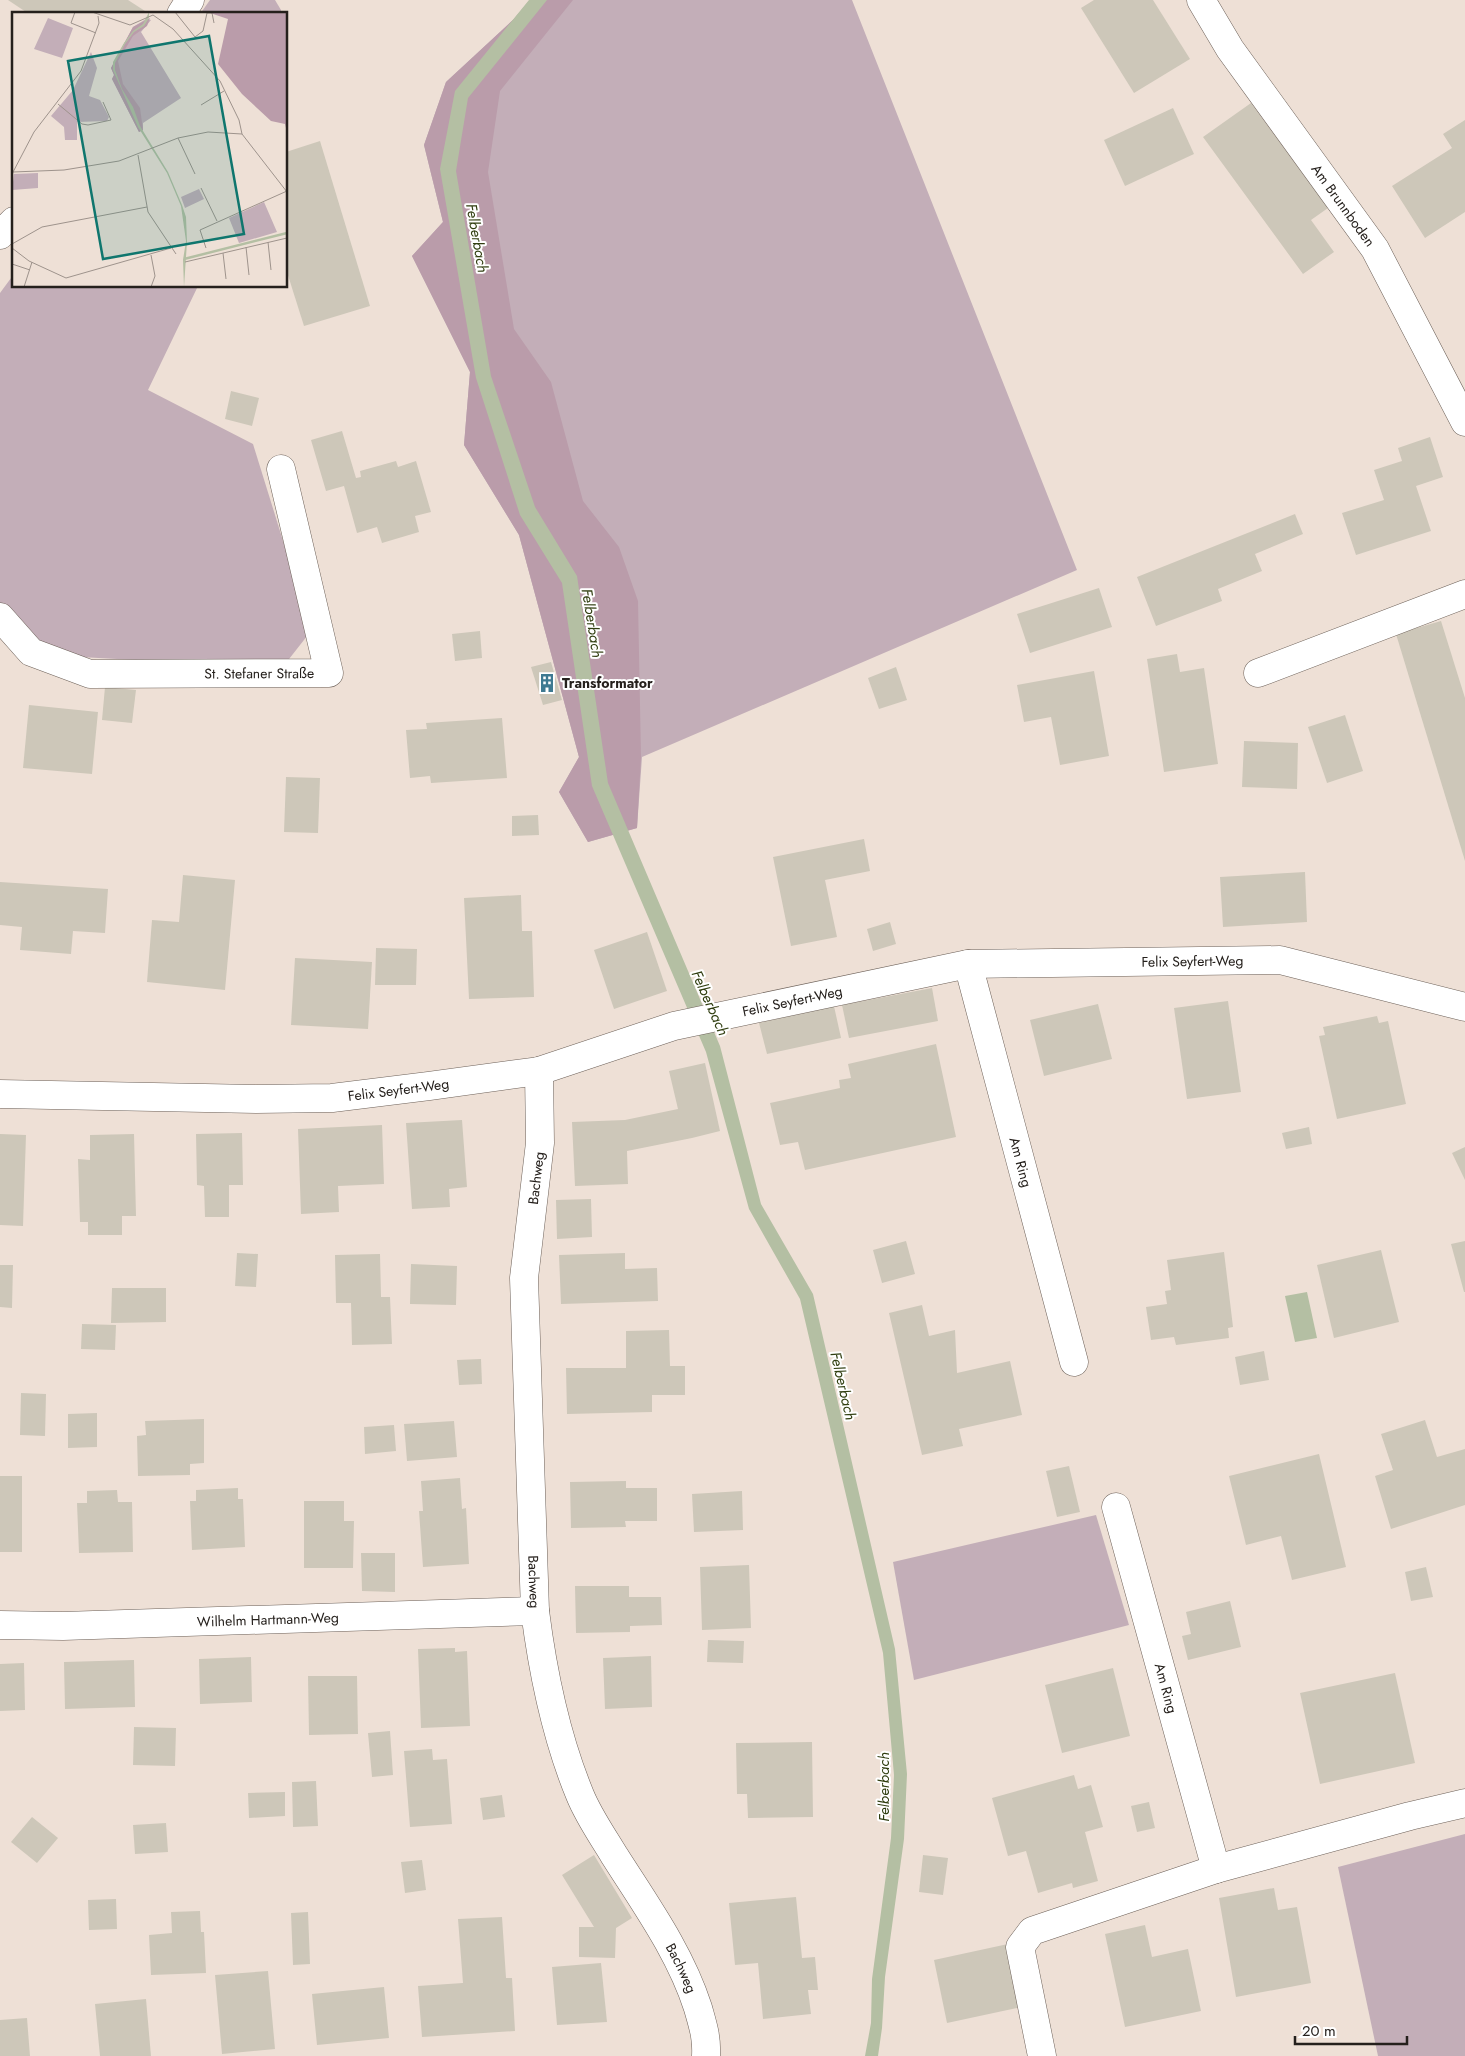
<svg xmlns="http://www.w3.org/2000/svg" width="1465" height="2056" font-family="Jost,sans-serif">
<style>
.green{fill:#c3aeb8}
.forest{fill:#ba9caa}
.water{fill:#b4bfa3}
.building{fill:#cdc7b9}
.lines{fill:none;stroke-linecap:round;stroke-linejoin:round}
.minor-casing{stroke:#6d6159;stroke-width:29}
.minor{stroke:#fff;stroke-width:28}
.labels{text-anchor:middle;stroke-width:4;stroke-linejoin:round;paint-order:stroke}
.street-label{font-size:14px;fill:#25201c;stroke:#fff}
.poi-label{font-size:14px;font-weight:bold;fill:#25201c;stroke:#fff;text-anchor:start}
.water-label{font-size:15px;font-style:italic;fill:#303e10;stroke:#fff}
.inset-river{fill:none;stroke:#b4bfa3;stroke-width:2.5}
.inset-road{fill:none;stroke:#9e938c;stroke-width:1}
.view{fill:#0f766e;fill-opacity:0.15;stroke:#0f766e;stroke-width:2.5}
.inset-edge{fill:none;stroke:#25201c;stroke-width:2.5}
</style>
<rect width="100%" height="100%" fill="#eee0d6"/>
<g class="green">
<path d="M210,0H275L281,10V14H200Z"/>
<path d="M530,0H852L1077,570L642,757L637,828L588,842L559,792L579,757L519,535L464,445L470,372L412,256L443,222L424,145L446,82L514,19Z"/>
<path d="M14,274V286H198L148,390L253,444L311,631L282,668L80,657L0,631V293Z"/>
<path d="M1096,1515L1129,1625L914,1680L893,1562Z"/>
<path d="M1465,1834V2056H1378L1338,1867Z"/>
</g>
<path class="forest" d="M530,0H573L500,91L488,172L514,329L551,382L583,501L619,547L638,601L641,758L637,828L588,842L559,792L579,757L519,535L464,445L470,372L412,256L443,222L424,145L446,82L514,19Z"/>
<g class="water">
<path d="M529,0H547L468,98L456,171L491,376L535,507L577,576L608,783L720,1046L761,1204L813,1294L895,1649L907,1774L904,1839L885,1977L882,2028L878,2056H865L871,2023L872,1979L891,1838L894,1775L883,1653L800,1299L749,1209L706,1052L592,786L562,583L520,515L476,378L440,169L455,91Z"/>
<path d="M1307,1292L1317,1338L1295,1342L1285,1296Z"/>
</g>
<g class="building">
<path d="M8,0H128L145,11L143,14H29Z"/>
<path d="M1094,0H1153L1190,59L1134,93L1081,8Z"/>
<path d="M1251,103L1328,208L1311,220L1334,252L1303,274L1203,137Z"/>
<path d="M1173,108L1194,154L1125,186L1104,140Z"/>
<path d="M1465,120V212L1425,238L1392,186L1452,148L1443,134Z"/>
<path d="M320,141L370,306L304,326L286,269V152Z"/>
<path d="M231,391L259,398L252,426L225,419Z"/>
<path d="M342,431L356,478L361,477L360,471L396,461L398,467L416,461L431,512L415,516L419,532L382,543L377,527L357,533L344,486L326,491L311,440Z"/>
<path d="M1430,437L1443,477L1416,486L1431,531L1356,555L1342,513L1384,500L1374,470L1402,461L1398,448Z"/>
<path d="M1295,514L1303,534L1255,554L1262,571L1218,589L1222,601L1156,626L1137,577Z"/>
<path d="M1099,588L1112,627L1030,653L1017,614Z"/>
<path d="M1441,621L1465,698V861L1396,634Z"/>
<path d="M480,631L482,658L455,661L452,634Z"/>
<path d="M1177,654L1180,672L1204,668L1218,764L1164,772L1147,659Z"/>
<path d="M551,662L562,700L543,705L531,667Z"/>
<path d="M896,667L907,700L879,709L868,678Z"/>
<path d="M1094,671L1109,756L1060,765L1051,717L1024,722L1017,685Z"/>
<path d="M105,687L136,690L132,723L102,720Z"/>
<path d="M29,705L98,712L92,774L23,768Z"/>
<path d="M1345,715L1363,771L1327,783L1308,727Z"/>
<path d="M502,718L507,778L431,783L430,776L410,778L406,730L427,729L426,723Z"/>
<path d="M1244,741L1298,743L1297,789L1242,787Z"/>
<path d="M286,777L320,778L318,833L284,832Z"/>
<path d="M538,815L539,835L512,836V816Z"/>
<path d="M864,839L870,871L825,880L837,937L791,946L773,857Z"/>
<path d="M1305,872L1307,922L1223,927L1220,877Z"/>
<path d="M183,875L235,880L225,990L147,982L152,920L179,922Z"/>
<path d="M0,882L108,889L105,933L73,931L71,954L20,950L22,927L0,925Z"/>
<path d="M521,895L522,931H532L534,997L469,999L464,898Z"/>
<path d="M890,922L896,944L873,951L867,929Z"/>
<path d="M647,932L667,991L614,1009L594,950Z"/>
<path d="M376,948L417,949L416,985H375Z"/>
<path d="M295,958L372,962L368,1029L291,1025Z"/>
<path d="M932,988L938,1021L849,1038L842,1005Z"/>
<path d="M1228,1001L1241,1092L1187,1099L1174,1008Z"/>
<path d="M1098,1004L1112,1059L1044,1076L1030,1020Z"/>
<path d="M834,1006L841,1038L767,1054L759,1023Z"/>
<path d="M1377,1016L1379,1023L1388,1021L1406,1104L1337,1119L1319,1036L1325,1035L1323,1027Z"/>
<path d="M936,1044L956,1137L805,1170L798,1142L780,1145L770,1103L840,1088L839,1080L851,1078L848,1064Z"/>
<path d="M705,1063L720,1131L692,1138L627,1151L628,1184L575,1186L572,1122L625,1120L678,1109L669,1071Z"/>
<path d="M462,1120L467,1187L449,1189L450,1207L412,1209L406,1123Z"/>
<path d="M382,1125L384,1184L338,1186L339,1212L301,1214L298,1129Z"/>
<path d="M1309,1127L1312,1144L1286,1149L1282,1133Z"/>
<path d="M242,1133L243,1185H229V1217H205L204,1186L197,1185L196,1134Z"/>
<path d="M0,1134L26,1135L23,1226L0,1225Z"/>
<path d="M134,1134L136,1216H122V1235H88V1222H80L78,1159L90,1160V1135Z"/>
<path d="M1465,1147V1180L1452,1153Z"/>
<path d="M591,1199L592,1237L557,1239L556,1200Z"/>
<path d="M906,1241L915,1274L882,1283L873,1250Z"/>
<path d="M1465,1241V1292H1464L1451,1244Z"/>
<path d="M1381,1250L1399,1322L1334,1338L1317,1265Z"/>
<path d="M1224,1252L1233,1327L1228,1328L1229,1338L1176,1345L1174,1337L1151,1340L1146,1307L1167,1304L1165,1291L1171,1290L1167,1260Z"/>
<path d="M237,1253L258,1254L256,1287L235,1286Z"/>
<path d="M625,1253V1269L657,1268L658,1301L561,1304L559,1255Z"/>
<path d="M380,1254L381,1297H390L392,1344L352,1345L351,1303H336L335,1255Z"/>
<path d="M411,1264L457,1266L456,1305L410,1304Z"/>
<path d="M0,1265H13L12,1308L0,1307Z"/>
<path d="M112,1288H166V1322L111,1323Z"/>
<path d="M922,1305L929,1336L955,1330L957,1373L1010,1361L1022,1415L959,1429L963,1446L922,1455L889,1313Z"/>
<path d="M82,1324L116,1325L115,1350L81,1349Z"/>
<path d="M669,1330L670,1366H685V1395H652V1412L567,1414L566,1368H626V1331Z"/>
<path d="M1264,1351L1269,1380L1240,1385L1235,1357Z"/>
<path d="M481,1359L482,1384L459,1385L457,1360Z"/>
<path d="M21,1393L46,1394L45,1436L20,1435Z"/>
<path d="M97,1413V1447L68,1448V1414Z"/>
<path d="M204,1419V1463L190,1464V1475L138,1476L137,1436L146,1435L145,1421Z"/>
<path d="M1425,1420L1437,1457L1465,1449V1505L1391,1529L1375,1476L1393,1470L1381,1434Z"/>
<path d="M454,1421L457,1457L407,1461L404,1424Z"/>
<path d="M394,1425L396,1451L365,1454L364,1427Z"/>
<path d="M1319,1454L1346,1567L1292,1580L1281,1536L1246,1545L1229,1476Z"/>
<path d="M1069,1466L1080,1512L1057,1517L1046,1471Z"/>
<rect x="0" y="1476" width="22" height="76"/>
<path d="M460,1478L462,1509L466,1508L469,1564L423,1567L419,1511H423L421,1481Z"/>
<path d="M626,1481V1488H657V1521H625L626,1527L571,1528L570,1482Z"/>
<path d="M238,1488V1499H243L245,1547L192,1550L190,1501H196V1490Z"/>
<path d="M117,1490L118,1502H132L133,1552L79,1553L77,1503H87V1491Z"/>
<path d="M742,1491L743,1530L694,1532L692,1494Z"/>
<path d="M304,1501H344V1521H354L353,1568H304Z"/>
<path d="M361,1553H395V1592L362,1591Z"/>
<path d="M749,1565L751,1628L702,1630L700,1567Z"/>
<path d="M1426,1567L1433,1597L1411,1601L1405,1572Z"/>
<path d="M575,1586H629V1597H661L662,1625L630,1626V1632L576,1633Z"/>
<path d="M1230,1601L1241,1647L1188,1660L1182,1636L1191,1634L1186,1612Z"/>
<path d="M708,1640L744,1641L743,1663L707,1662Z"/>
<path d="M455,1648V1652L467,1651L470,1726L421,1728L418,1649Z"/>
<path d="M651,1656L652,1707L605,1709L603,1658Z"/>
<path d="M251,1657L252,1702L200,1704L199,1659Z"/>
<path d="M134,1660L135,1707L65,1709L64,1662Z"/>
<path d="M24,1663L25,1710L0,1711V1664Z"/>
<path d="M1113,1668L1130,1736L1062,1753L1045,1685Z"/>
<path d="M1395,1673L1415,1763L1320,1784L1300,1693Z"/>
<path d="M308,1676H357L358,1734L309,1735Z"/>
<path d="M134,1727L176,1728L175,1766L133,1765Z"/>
<path d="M390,1731L393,1775L372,1777L368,1733Z"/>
<path d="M812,1742L813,1817L748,1818L747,1794H737L736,1743Z"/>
<path d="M432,1749L433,1760L447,1759L452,1824L410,1827L404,1751Z"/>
<path d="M1074,1775L1078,1789L1091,1785L1103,1827L1085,1832L1098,1881L1073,1888L1072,1883L1038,1893L1026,1851L1008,1856L992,1798Z"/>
<path d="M316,1781L318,1826L293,1827L292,1782Z"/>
<path d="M285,1792V1816L249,1818L248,1793Z"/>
<path d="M502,1795L505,1817L483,1820L480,1798Z"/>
<path d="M1149,1802L1155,1828L1137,1832L1131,1806Z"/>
<path d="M32,1817L58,1838L37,1863L11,1842Z"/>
<path d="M166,1823L168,1852L135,1854L133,1825Z"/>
<path d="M594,1855L632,1918L616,1928L615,1958L579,1957V1927H594L562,1875Z"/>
<path d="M923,1855L948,1858L943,1895L919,1892Z"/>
<path d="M422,1860L426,1890L405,1893L401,1862Z"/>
<path d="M1274,1888L1278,1910L1297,1907L1311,1983L1236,1997L1219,1898Z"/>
<path d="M796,1897L802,1958L815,1957L818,1990H808L811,2014L763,2019L758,1963L735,1965L729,1903Z"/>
<path d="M116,1899L117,1929L89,1930L88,1900Z"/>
<path d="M200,1911L201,1932H204L206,1973L151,1975L149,1935L172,1933L171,1912Z"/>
<path d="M308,1912L310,1964L293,1965L291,1913Z"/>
<path d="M502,1917L506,1978H512L515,2031L422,2037L418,1986L463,1983L458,1919Z"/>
<path d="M1145,1925L1152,1957L1188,1949L1201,2011L1125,2027L1105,1934Z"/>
<path d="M1008,1944L1021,2007L947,2023L934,1960Z"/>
<path d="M601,1963L607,2022L557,2025L552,1967Z"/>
<path d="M268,1971L275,2049L222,2054L215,1975Z"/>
<path d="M384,1987L389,2038L317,2045L312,1994Z"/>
<path d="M146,1999L151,2056H100L95,2004Z"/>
<path d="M27,2018L30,2056H0V2020Z"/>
</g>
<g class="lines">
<g class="minor-casing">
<g id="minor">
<path id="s1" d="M1201,0L1230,49L1375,249L1465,422"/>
<path d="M181,14L190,0"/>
<path d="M0,235L14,221"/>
<path id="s2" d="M0,617L31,652L90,674L329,673L281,469"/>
<path d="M1258,673L1465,594"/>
<path id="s3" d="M968,964L1074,1362"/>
<path id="s4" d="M539,1071L540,1143L524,1278L535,1611C543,1674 556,1737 580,1795C589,1817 602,1835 614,1855C645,1904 680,1952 698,2008C703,2026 707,2037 706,2056"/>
<path id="s5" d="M0,1094L256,1099L332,1098L429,1086L539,1071L674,1026L968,964L1280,960L1465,1007"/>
<path id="s6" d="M1116,1507L1216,1869"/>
<path id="s7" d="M0,1625L63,1626L535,1611"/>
<path d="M1042,2056L1020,1947L1032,1931L1216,1869L1410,1816L1465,1803"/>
</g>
</g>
<use href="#minor" class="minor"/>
</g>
<defs>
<g id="building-bare" transform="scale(1.5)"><path d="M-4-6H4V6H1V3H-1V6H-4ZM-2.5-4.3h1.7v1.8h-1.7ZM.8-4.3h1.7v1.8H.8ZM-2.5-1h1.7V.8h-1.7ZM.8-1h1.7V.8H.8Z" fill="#3e7991" stroke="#fff" stroke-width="2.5" paint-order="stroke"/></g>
</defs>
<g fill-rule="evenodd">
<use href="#building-bare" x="547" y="683"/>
</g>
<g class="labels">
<g class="street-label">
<text dy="5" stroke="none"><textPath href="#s1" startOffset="250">Am Brunnboden</textPath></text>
<text dy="5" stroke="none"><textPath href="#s2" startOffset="279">St. Stefaner Straße</textPath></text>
<text dy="5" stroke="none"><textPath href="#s5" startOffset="1208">Felix Seyfert-Weg</textPath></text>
<text dy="5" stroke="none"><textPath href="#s5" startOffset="804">Felix Seyfert-Weg</textPath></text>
<text dy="5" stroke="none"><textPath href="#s5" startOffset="399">Felix Seyfert-Weg</textPath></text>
<text dy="5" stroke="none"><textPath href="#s3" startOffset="205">Am Ring</textPath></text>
<text transform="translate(536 1178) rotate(-83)" y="5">Bachweg</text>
<text dy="5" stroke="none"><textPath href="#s4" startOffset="512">Bachweg</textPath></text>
<text dy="5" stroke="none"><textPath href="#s7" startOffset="268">Wilhelm Hartmann-Weg</textPath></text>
<text dy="5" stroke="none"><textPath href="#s6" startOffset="188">Am Ring</textPath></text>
<text dy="5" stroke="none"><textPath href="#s4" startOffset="932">Bachweg</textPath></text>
</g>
<g class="poi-label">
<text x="562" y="688">Transformator</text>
</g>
<g class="water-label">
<text transform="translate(477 238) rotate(80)" y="5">Felberbach</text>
<text transform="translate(592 623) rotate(81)" y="5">Felberbach</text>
<text transform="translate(710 1003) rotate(66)" y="5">Felberbach</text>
<text transform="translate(843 1386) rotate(77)" y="5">Felberbach</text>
<text transform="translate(884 1787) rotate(-90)" y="5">Felberbach</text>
</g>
</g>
<g transform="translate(12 12)">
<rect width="275" height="275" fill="#eee0d6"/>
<path d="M36,6L61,16L50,46L22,37ZM134,7L139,8L129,20L169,86L131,111V118L127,120L100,67L102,63L99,56L121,15ZM79,40L85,56L77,84L88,88L97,105L95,109L65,110V128H53L52,115L39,104L61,78ZM26,161V176L0,178L2,162ZM187,177L192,187L173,196L169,185ZM252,190L265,220L227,231L217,206Z" fill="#c3aeb8"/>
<path d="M195,0H275V120L273,112L259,109L230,82L206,52L216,7ZM138,6L135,14L121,24L106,49L111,72L128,96L131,118L127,120L100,67L102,63L99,56L121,15Z" fill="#ba9caa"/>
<path d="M137,0V6L132,14L122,20L113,32L103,51V58L110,77L121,95L128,114L156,160L170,193L174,205L175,230L172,275L171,248L174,229L169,194L155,161L126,115L101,58V50L112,31L121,19L131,12Z" fill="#b4bfa3"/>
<path class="inset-river" d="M172,247L275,221"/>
<path class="inset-road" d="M63,0L59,11L84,21M80,0L118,13L141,3L161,17L208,69L227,108L230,122L275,180M163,0L183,25L191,19L195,1H200L202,11M46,92L70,112L76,113L99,108L91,90M189,93L212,79M166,126L183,162M126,143L136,200L164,242M1,160L52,158L107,149L166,126L196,120L230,122M0,162L22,120L69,59L87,11L86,4M189,176L205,209M256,230L259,258M0,232L30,215L135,195M234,235L237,263M0,236L17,249L54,266L159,236M194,236L188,218L275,179M211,241L214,267M173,250L275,226M0,252L18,258M12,275L20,250M139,275L143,264L139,243"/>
<path class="view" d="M197,24L232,222L91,247L56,49Z"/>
<rect width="275" height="275" class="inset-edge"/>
</g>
<path d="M1295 2036v8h112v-8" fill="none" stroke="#25201c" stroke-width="2.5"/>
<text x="1302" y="2036" font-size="15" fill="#25201c" stroke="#ffffff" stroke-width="4" paint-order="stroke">20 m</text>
</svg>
